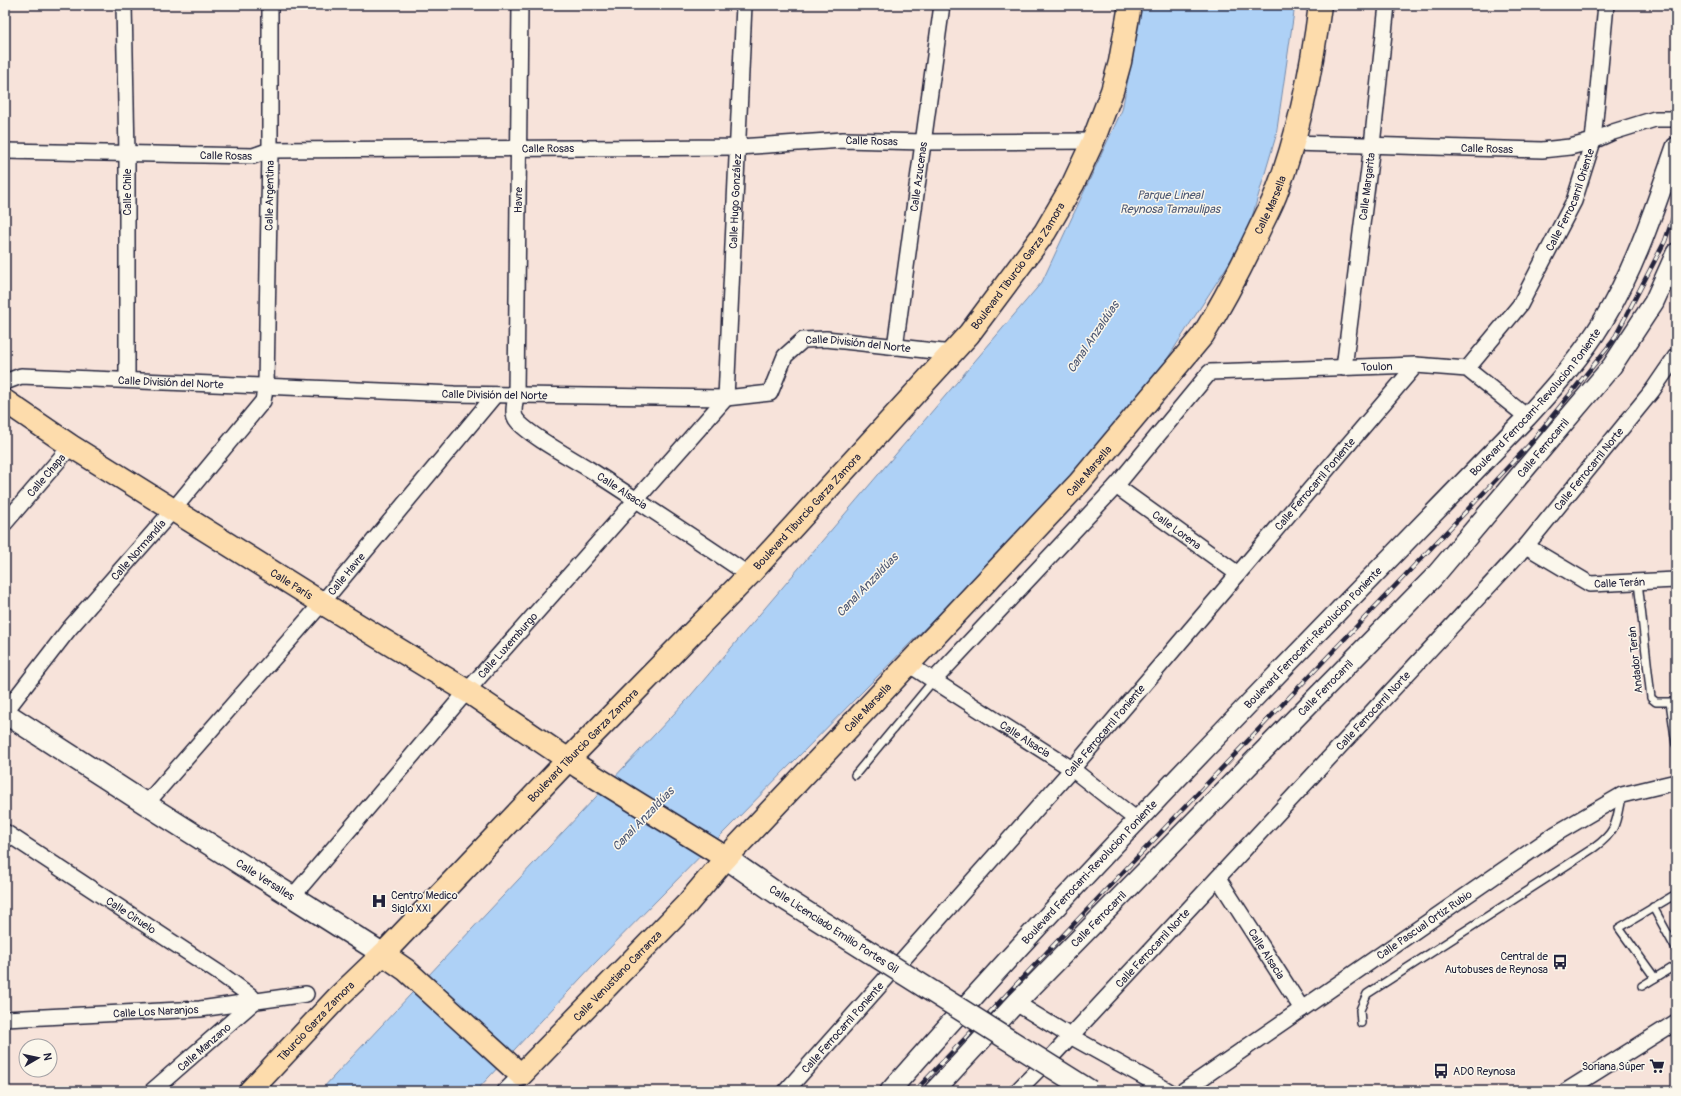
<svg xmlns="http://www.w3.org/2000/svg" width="1681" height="1096" font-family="Pangolin,sans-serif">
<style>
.water{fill:#aed1f6;stroke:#768bab}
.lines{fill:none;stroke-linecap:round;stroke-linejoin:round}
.service-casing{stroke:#22223b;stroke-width:10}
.minor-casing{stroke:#22223b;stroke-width:18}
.tertiary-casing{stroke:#22223b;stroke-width:22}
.secondary-casing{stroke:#22223b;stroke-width:24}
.primary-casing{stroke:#22223b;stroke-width:25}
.service{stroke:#fbf7ec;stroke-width:7}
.minor{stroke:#fbf7ec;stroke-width:15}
.tertiary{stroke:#fbf7ec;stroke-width:19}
.secondary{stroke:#fbf7ec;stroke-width:21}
.primary{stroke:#fddcac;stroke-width:22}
.rail-casing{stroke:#22223b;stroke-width:4.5}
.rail{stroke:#fbf7ec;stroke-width:3;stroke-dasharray:9;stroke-linecap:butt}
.secondary-bridge-casing{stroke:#22223b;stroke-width:24;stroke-linecap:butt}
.secondary-bridge{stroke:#fbf7ec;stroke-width:21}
.labels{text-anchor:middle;stroke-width:3;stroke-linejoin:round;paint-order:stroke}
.street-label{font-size:11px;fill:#22223b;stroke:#fbf7ec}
.poi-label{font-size:11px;fill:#22223b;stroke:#fbf7ec;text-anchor:start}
.water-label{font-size:12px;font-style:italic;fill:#4c5773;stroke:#fbf7ec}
</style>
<rect width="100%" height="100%" fill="#f7e3da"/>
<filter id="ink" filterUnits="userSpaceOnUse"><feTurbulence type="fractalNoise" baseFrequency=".025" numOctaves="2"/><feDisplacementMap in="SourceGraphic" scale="8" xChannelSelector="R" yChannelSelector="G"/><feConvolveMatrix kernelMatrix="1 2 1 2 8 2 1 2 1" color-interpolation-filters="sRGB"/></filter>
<g filter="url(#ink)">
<path class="water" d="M1142,5H1295L1276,136L1246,237L1149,387L1068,483L594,964L476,1091H320L686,701L1042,282L1122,110Z"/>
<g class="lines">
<g class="service-casing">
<g id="service">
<path d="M1638,582L1651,698L1656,702H1670L1676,744"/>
<path d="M855,775L933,681"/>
<path d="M1653,907L1676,949"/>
<path d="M1655,978L1619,928L1676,894"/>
<path d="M1642,986L1676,965"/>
<path d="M1361,1023L1360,1010L1367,994L1595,847C1617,831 1616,822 1621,797"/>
</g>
</g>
<g class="minor-casing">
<g id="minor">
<path d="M124,5L127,154V379"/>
<path id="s1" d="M520,5L516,395C515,403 512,413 516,419C526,434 573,459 589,469C643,504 696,539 749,575"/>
<path id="s2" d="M1292,143L1542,150L1570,147L1593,141L1613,132L1655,119H1676"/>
<path id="s3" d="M5,151L253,156L270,150L738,147L843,140L924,142L1093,141"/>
<path id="s4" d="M895,347L942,5"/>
<path id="s5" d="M1344,368L1372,145L1387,5"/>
<path id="s6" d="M1467,369L1520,305L1574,201L1593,141L1606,5"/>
<path id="s7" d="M5,382L21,376L454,394L726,398L770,393L785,356L803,340L826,339L952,353"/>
<path id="s8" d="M726,398L744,5"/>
<path id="s9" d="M1116,486L1238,574"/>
<path id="s10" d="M5,523L71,446"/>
<path id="s11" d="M1526,546L1590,584L1676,580"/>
<path id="s12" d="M908,664L1072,769L1137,820"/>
<path id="s13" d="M933,681L1116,486L1210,372L1416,365L1467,369L1527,417"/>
<path id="s14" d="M5,712L69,629L173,510L263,401L266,385L270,150V5"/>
<path id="s15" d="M146,804L322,603L495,395"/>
<path id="s16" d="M5,832L222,975L251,996L255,1001L152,1091"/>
<path id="s17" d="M1218,878L1302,1009"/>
<path id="s18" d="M293,896L467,691L726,398"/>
<path d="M1016,1003L1070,1036L1169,1091"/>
<path id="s19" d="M5,1019L200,1009L306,994"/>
<path d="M505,1091L521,1075"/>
<path id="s20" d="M786,1091L1072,769L1416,365"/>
<path id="s21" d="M1017,1091L1055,1053L1526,546L1652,391L1676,356"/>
<path id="s22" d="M1183,1091L1557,833L1622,795L1676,782"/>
<path d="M1566,1091L1676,1022"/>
</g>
</g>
<g class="tertiary-casing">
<g id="tertiary">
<path id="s23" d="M890,1091C1094,858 1312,639 1527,417C1554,387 1582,356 1603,321C1636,267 1655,207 1676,147"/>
<path id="s24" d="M934,1091L1016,1003L1433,578L1612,366L1654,302L1676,253"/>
</g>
</g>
<g class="secondary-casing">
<g id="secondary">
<path id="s25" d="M5,713L146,804L383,954"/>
<path d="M726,858L782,897"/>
</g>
</g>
<g class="primary-casing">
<g id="primary">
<path id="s26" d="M5,401L71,446L322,603L467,691L579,767L726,858"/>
<path id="s27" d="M383,954L406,970L521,1075L687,904L726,858L1079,483L1203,335C1224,301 1242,266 1259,230C1265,217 1272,205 1277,191C1300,131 1312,68 1320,5"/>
<path id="s28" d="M250,1091L338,997L383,954L568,760L749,575L969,334L1045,232L1073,184L1093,141L1112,91L1120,62L1130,5"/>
</g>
</g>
<use href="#service" class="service"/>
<use href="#minor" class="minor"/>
<use href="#tertiary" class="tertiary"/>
<use href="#secondary" class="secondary"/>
<use href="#primary" class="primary"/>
<g class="rail-casing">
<path id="rail" d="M915,1091L1529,445L1613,341L1665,241L1676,209"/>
</g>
<use href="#rail" class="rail"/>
<g class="secondary-bridge-casing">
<path id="secondary-bridge" d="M782,897L1090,1091"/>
</g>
<use href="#secondary-bridge" class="secondary-bridge"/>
</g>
</g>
<defs>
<g id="hospital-bare" transform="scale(1.2)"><path d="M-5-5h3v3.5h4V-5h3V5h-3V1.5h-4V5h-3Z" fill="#22223b" stroke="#fbf7ec" stroke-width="2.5" paint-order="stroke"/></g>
<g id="bus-bare" transform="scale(1.2)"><path d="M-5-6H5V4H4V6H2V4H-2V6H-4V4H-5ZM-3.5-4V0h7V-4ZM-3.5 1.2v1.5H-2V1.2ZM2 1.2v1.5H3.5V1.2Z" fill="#22223b" stroke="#fbf7ec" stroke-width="2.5" paint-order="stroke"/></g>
<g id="supermarket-bare" transform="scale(1.2)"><path d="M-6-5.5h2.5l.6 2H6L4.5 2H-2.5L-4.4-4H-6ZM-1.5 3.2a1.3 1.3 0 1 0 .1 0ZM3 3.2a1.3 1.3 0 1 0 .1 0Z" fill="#22223b" stroke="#fbf7ec" stroke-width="2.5" paint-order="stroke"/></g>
</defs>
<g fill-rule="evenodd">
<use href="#hospital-bare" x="379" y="901"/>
<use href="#bus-bare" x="1560" y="962"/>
<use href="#supermarket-bare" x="1657" y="1066"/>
<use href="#bus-bare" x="1441" y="1071"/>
</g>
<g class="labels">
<g class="street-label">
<text dy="4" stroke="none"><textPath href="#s3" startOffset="868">Calle Rosas</textPath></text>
<text dy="4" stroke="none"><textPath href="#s3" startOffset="544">Calle Rosas</textPath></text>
<text dy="4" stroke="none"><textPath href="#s2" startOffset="195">Calle Rosas</textPath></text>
<text dy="4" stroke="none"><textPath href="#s3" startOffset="221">Calle Rosas</textPath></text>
<text dy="4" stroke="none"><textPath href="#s4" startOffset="172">Calle Azucenas</textPath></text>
<text dy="4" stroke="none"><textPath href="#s5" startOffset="183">Calle Margarita</textPath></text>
<text transform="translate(127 192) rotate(-90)" y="4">Calle Chile</text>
<text dy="4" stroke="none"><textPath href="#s14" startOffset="610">Calle Argentina</textPath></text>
<text dy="4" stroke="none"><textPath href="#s6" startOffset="200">Calle Ferrocarril Oriente</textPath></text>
<text transform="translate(518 200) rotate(-89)" y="4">Havre</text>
<text dy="4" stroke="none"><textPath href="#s8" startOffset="197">Calle Hugo González</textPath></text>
<text dy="4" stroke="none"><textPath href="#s27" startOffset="1337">Calle Marsella</textPath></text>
<text dy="4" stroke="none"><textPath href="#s28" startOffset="1128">Boulevard Tiburcio Garza Zamora</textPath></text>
<text dy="4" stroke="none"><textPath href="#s7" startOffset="886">Calle División del Norte</textPath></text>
<text dy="4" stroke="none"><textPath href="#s13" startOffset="582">Toulon</textPath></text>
<text dy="4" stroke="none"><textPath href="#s7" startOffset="167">Calle División del Norte</textPath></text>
<text dy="4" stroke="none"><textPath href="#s7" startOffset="491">Calle División del Norte</textPath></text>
<text dy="4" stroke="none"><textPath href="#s23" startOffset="944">Boulevard Ferrocarri-Revolucion Poniente</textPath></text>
<text dy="4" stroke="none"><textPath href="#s24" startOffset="886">Calle Ferrocarril</textPath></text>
<text dy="4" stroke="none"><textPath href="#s21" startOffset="845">Calle Ferrocarril Norte</textPath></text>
<text dy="4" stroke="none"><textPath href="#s27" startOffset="1013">Calle Marsella</textPath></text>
<text dy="4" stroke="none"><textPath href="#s10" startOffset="63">Calle Chapa</textPath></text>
<text dy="4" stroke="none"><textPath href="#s20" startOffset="805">Calle Ferrocarril Poniente</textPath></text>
<text dy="4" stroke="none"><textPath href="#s1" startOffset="543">Calle Alsacia</textPath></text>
<text dy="4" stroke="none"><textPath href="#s28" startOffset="804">Boulevard Tiburcio Garza Zamora</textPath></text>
<text dy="4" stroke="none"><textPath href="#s9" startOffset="75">Calle Lorena</textPath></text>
<text dy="4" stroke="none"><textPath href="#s14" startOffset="210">Calle Normandía</textPath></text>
<text dy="4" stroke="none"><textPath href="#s15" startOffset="305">Calle Havre</textPath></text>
<text dy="4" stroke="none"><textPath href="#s11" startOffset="104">Calle Terán</textPath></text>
<text dy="4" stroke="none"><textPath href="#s26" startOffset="340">Calle París</textPath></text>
<text dy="4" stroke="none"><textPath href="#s23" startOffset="620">Boulevard Ferrocarri-Revolucion Poniente</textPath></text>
<text dy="4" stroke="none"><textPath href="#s18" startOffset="330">Calle Luxemburgo</textPath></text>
<text transform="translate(1635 660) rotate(-96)" y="4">Andador Terán</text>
<text dy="4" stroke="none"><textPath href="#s24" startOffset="562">Calle Ferrocarril</textPath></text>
<text dy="4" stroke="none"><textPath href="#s27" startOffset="689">Calle Marsella</textPath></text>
<text dy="4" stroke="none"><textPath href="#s21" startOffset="521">Calle Ferrocarril Norte</textPath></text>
<text dy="4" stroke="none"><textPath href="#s20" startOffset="481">Calle Ferrocarril Poniente</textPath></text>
<text dy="4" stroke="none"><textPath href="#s12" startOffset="139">Calle Alsacia</textPath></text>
<text dy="4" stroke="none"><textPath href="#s28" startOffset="480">Boulevard Tiburcio Garza Zamora</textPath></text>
<text dy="4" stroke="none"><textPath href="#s23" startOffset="296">Boulevard Ferrocarri-Revolucion Poniente</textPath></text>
<text dy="4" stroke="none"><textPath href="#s25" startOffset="309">Calle Versalles</textPath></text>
<text dy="4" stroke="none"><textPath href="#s16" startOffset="151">Calle Ciruelo</textPath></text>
<text dy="4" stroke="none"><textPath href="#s24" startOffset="238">Calle Ferrocarril</textPath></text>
<text dy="4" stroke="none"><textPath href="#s22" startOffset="293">Calle Pascual Ortiz Rubio</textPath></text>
<text transform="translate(834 929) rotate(33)" y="4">Calle Licenciado Emilio Portes Gil</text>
<text dy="4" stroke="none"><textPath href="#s21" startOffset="197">Calle Ferrocarril Norte</textPath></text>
<text dy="4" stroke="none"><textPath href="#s17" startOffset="90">Calle Alsacia</textPath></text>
<text dy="4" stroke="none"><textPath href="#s27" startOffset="322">Calle Venustiano Carranza</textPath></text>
<text dy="4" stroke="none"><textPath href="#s19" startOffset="151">Calle Los Naranjos</textPath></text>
<text dy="4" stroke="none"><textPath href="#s28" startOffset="96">Tiburcio Garza Zamora</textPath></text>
<text dy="4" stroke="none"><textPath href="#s20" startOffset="85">Calle Ferrocarril Poniente</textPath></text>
<text transform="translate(204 1047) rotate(-41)" y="4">Calle Manzano</text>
</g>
<g class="poi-label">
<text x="391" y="899">Centro Medico<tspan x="391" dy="13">Siglo XXI</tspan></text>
<text x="1548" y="960" text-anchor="end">Central de<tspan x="1548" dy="13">Autobuses de Reynosa</tspan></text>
<text x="1645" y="1070" text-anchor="end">Soriana Súper</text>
<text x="1453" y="1075">ADO Reynosa</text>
</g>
<g class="water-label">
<text x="1170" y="199">Parque Lineal<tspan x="1170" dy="14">Reynosa Tamaulipas</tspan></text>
<text transform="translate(1093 337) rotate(-56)" y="4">Canal Anzaldúas</text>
<text transform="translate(867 585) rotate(-46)" y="4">Canal Anzaldúas</text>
<text transform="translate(643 819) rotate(-46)" y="4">Canal Anzaldúas</text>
</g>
</g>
<rect width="1681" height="1096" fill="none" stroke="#fbf7ec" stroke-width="20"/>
<rect x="10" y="10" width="1661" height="1076" fill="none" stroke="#22223b" stroke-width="1.5" filter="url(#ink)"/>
<g transform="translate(38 1058) rotate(81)"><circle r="19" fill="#fbf7ec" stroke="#a4a2a5"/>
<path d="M0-3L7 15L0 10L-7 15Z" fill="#22223b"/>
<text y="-6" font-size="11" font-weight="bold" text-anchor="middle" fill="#22223b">N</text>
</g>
</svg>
